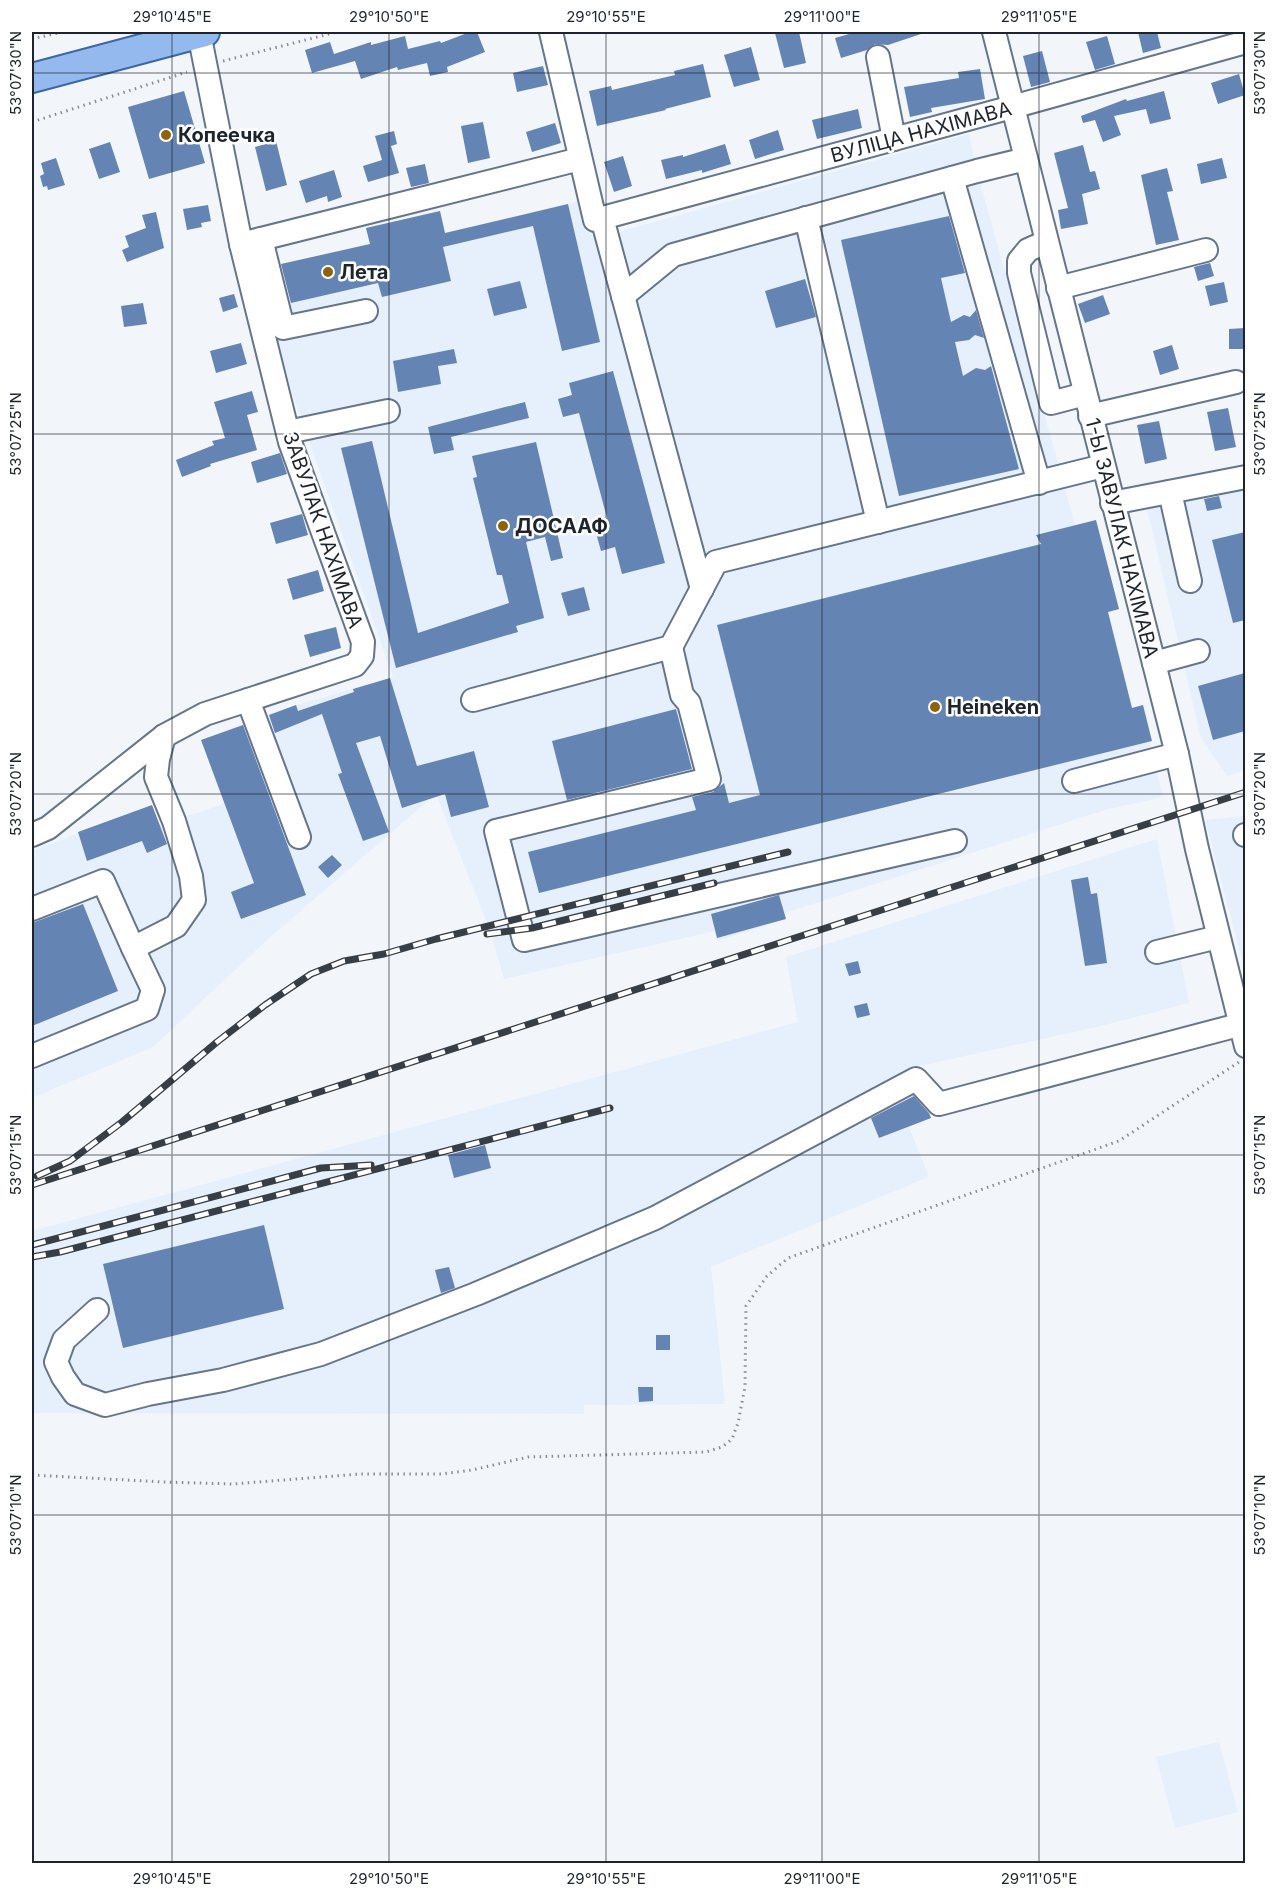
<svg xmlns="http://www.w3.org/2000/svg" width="1277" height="1895" font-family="Inter,sans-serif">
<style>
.built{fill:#e6effc}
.building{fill:#6484b3}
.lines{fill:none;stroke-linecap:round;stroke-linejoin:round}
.minor-casing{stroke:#66758c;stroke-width:26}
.major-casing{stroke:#3c67a5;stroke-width:32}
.path{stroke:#888d94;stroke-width:3;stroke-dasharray:1.5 4.5;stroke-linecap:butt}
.minor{stroke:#fff;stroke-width:22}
.major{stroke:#94b9ef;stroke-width:28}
.rail-casing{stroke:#383e46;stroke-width:7}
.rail{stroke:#fff;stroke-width:4.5;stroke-dasharray:14;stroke-linecap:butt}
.ticks{fill:none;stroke:#1e242d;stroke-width:1.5;stroke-opacity:0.45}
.poi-dot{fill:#8f630b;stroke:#fff;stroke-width:2}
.labels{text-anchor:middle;stroke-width:5;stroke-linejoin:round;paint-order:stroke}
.street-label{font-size:20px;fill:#1e242d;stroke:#fff}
.poi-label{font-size:20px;font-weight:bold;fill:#1e242d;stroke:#fff;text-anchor:start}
.neatline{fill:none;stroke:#1e242d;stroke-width:2}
.ticks-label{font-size:15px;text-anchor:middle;fill:#1e242d}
</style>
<rect width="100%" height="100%" fill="#f2f6fb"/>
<g class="built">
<path d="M969,134L977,171L1075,525L1096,520L1119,609L1108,612L1132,707L1143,705L1149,742L1163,797L1108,809L785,913L786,919L717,941L715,931L504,979L491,933L436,794L268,939L153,1047L32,1098V851L151,805L160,825L224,804L201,740L296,705L393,677L295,402L254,271L370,244L366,228L440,211L445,233L583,200L593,239Z"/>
<path d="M1245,465V770L1227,776L1201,738L1141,483L1241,469Z"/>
<path d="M1245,816V971L1205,820Z"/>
<path d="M1157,839L1189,1003L1101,1026L915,1067L931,1118L909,1127L929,1177L711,1267L725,1404L584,1405V1414L32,1413V1231L798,1022L786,957Z"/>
<path d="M1219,1742L1238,1812L1175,1828L1156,1757Z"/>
</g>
<g class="building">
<path d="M470,32H477L485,52L447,67L448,72L430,76L427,63L398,70L397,67L361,79L355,61L312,73L305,50L330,42L334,54L371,42V45L405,36L408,49L440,41L441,43Z"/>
<path d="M783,32H799L806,63L784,68L775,33Z"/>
<path d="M856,32H921V34L888,45L875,44L867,50L841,58L835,38Z"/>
<path d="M1138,32H1157L1161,48L1143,53Z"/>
<path d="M1107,36L1115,64L1095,70L1086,42Z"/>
<path d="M751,47L760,80L734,87L724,55Z"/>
<path d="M1042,51L1050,82L1031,87L1023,56Z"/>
<path d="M703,64L711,97L665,109L666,110L597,126L589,91L611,86L612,90L675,75L674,71Z"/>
<path d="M543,66L548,85L517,92L513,73Z"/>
<path d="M980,69L985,99L931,108L932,112L910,117L904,87L959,78L958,72Z"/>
<path d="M1239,74L1245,95L1218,104L1211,83Z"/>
<path d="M184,91L205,163L149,179L128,107Z"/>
<path d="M1164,91L1171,119L1150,124L1146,109L1114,116L1121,135L1103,142L1095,120L1083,123L1081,116L1126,99L1127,101Z"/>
<path d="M858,109L862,128L817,139L812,120Z"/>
<path d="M483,122L490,158L468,163L461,126Z"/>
<path d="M555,123L561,143L532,152L526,132Z"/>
<path d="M778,130L784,150L755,159L749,140Z"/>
<path d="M394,131L397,144L391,146L399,173L368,182L363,166L382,160L375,136Z"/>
<path d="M276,141L287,185L266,191L255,147Z"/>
<path d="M110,142L120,172L99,179L89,149Z"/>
<path d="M725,144L731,164L702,173V170L666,179L661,160L683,155V157Z"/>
<path d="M1083,145L1090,172L1095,171L1100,189L1082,194L1088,224L1061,229L1058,210L1068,208L1054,153Z"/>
<path d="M623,156L632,186L614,192L604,162Z"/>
<path d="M56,158L65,185L48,190L47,186L43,187L40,176L44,174L41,163Z"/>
<path d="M1222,158L1227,178L1201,184L1197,164Z"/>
<path d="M425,164L429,183L411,187L406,168Z"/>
<path d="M1167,168L1173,191L1167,192L1179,240L1156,245L1141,175Z"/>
<path d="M334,170L342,197L328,202L327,196L306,203L299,181Z"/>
<path d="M568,204L600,342L562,351L533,226L443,247L451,281L382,297L378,283L291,303L281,264L370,244L366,228L440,211L445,233Z"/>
<path d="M208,205L211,221L201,223L202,227L187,230L183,209Z"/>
<path d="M156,212L164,248L127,262L122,250L129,247L125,236L146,228L142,215Z"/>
<path d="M949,216L965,273L941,278L951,322L964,315L970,317L976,310L984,338L975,335L969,340L955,342L963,376L976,368L985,370L991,366L1019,469L899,496L841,240Z"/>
<path d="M1210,263L1214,276L1198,281L1194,267Z"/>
<path d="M805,279L816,317L776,328L765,291Z"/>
<path d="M520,281L527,308L494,316L487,289Z"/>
<path d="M1224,282L1228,302L1210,306L1205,286Z"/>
<path d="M234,294L238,307L223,312L219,298Z"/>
<path d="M1103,295L1110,314L1085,323L1078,304Z"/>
<path d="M143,303L147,324L124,327L121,306Z"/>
<path d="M1245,328V349H1229V329Z"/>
<path d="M241,343L247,364L216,373L210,351Z"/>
<path d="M1172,345L1179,369L1160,375L1153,351Z"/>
<path d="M454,349L457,363L438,366L441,384L398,392L393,361Z"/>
<path d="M613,371L665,563L622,574L615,547L601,551L593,522L607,518L579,413L563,417L558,399L572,395L569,383Z"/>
<path d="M252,391L258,412L247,415L257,450L210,464L211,466L182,477L176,460L214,445L212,441L225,438L214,402Z"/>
<path d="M525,402L529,418L451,437L454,450L434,454L428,427Z"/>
<path d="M1228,408L1236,447L1215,451L1207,412Z"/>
<path d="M1159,421L1167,459L1145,464L1137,425Z"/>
<path d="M372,441L418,633L509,603L502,575H497L473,478L477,477L472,456L536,442L563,558L551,561L545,537L526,542L544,618L516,626L518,632L396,668L341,448Z"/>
<path d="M280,453L287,474L257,483L251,462Z"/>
<path d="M1219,496L1222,508L1207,511L1204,499Z"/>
<path d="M302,514L308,535L276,544L270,523Z"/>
<path d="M1096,520L1119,609L1108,612L1132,708L1143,705L1152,741L539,893L528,852L696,810L692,797L713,792L724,783L729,803L760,795L717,625L1041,544L1036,535Z"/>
<path d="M1245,532V620L1233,623L1212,540Z"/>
<path d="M318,570L324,591L293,600L287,579Z"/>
<path d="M584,587L590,610L568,616L561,593Z"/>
<path d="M336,627L341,648L310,657L304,635Z"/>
<path d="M1245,673V731L1213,740L1198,686Z"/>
<path d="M390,678L417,766L474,751L489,807L451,817L445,794L402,808L380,736L356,743L389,832L363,841L338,774L342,773L322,714L275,733L269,715L296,705L298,711L354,692L353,689Z"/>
<path d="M676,709L692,769L567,800L552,741Z"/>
<path d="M243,725L306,895L241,919L231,892L254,883L201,740Z"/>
<path d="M152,805L167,844L147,853L142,841L87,861L78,832Z"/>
<path d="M332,855L342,865L328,878L318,867Z"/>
<path d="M1088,877L1091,894L1097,893L1107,963L1085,966L1071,880Z"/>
<path d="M779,895L786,919L717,938L711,914Z"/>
<path d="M83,904L118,991L32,1026V923Z"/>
<path d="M858,961L861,973L849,976L845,964Z"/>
<path d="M867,1003L870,1015L857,1018L854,1006Z"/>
<path d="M914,1096L929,1113L931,1118L879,1138L871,1118Z"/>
<path d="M485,1145L491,1168L454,1178L448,1155Z"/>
<path d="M264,1225L284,1309L123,1348L103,1264Z"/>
<path d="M449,1267L455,1288L441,1293L435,1270Z"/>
<rect x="656" y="1335" width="14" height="15"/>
<path d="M638,1387H653V1401L639,1402Z"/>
</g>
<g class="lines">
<g class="minor-casing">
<g id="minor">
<path d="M551,32L595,220L1012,107L1246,42"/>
<path d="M994,32L1177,754L1197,849L1246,1046"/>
<path d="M878,57L894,139"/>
<path d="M952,178L1039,483"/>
<path d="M602,218L702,589"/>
<path d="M806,218L878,522"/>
<path d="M261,239L283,328L366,311"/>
<path d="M1046,242L1028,250L1019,261V273L1051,403L1085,394"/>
<path d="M241,244L580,159"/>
<path d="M1058,288L1206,250"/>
<path d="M623,296L673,255L977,171L1026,159"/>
<path d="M1090,416L1236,382"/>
<path d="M288,432L388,411"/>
<path d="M1170,492L1190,581"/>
<path d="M1112,503L1246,477"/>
<path d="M671,647L682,695L689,703L709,779L496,831L524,940L955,841"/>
<path d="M1154,663L1198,651"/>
<path d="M248,700L299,837"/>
<path d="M473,700L671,647L716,562L1103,466"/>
<path d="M1074,781L1177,754"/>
<path d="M32,835L48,828L164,736L205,714L355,665L362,656L363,642L290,442L241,244L199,33"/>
<path d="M1245,835H1246"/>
<path d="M32,909L103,881L133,948L176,926L194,900L191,876L174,821L156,777L158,759L164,736"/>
<path d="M1157,952L1218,937"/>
<path d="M32,1056L147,1009L153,990L133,948"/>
<path d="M97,1310L64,1340L56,1362L63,1377L75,1394L105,1405L148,1394L223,1380L321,1354L476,1294L655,1218L916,1079L939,1104L1246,1023"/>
</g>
</g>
<g class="major-casing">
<path id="major" d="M32,78L205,32"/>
</g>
<g class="path">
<path d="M32,39L62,32"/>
<path d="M223,61L337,32"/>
<path d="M32,122L187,72"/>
<path d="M32,1475L164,1482L233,1484L360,1474H442L472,1470L528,1457L706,1452L722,1447L732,1439L738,1423L745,1387L746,1306L767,1276L788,1258L1119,1141L1239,1062"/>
</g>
<use href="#minor" class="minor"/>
<use href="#major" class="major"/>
<g class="rail-casing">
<g id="rail">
<path d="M487,934L532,928L714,883"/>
<path d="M37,1176L70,1161L122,1122L217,1042L265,1005L311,974L344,961L384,954L436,939L788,852"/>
<path d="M32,1185L1246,792"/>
<path d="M32,1245L321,1168L371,1165"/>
<path d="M32,1257L60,1252L610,1108"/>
</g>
</g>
<use href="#rail" class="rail"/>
</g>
<path class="ticks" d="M172,32V1864M389,32V1864M606,32V1864M822,32V1864M1039,32V1864M32,73H1246M32,434H1246M32,794H1246M32,1155H1246M32,1515H1246"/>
<g class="poi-dot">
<circle cx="166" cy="135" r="6"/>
<circle cx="328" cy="272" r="6"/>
<circle cx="503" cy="526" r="6"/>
<circle cx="935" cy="707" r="6"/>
</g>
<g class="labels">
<g class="street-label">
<text transform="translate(921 132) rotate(-15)" y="7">ВУЛІЦА НАХІМАВА</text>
<text transform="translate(323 530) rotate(71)" y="7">ЗАВУЛАК НАХІМАВА</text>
<text transform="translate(1122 538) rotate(76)" y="7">1-Ы ЗАВУЛАК НАХІМАВА</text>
</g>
<g class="poi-label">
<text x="178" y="142">Копеечка</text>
<text x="340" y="279">Лета</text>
<text x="515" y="533">ДОСААФ</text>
<text x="947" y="714">Heineken</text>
</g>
</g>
<rect width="1277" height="1895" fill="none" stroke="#ffffff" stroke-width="66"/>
<rect x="33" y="33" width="1211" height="1829" class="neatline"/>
<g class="ticks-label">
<text x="172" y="22">29°10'45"E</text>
<text x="389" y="22">29°10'50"E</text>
<text x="606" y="22">29°10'55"E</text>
<text x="822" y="22">29°11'00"E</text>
<text x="1039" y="22">29°11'05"E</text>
<text transform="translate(16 73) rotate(-90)" y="5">53°07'30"N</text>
<text transform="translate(1260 73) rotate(-90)" y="5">53°07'30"N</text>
<text transform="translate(16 434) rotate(-90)" y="5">53°07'25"N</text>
<text transform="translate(1260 434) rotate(-90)" y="5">53°07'25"N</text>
<text transform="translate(16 794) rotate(-90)" y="5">53°07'20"N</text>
<text transform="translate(1260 794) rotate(-90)" y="5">53°07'20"N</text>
<text transform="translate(16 1155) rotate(-90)" y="5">53°07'15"N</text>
<text transform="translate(1260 1155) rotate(-90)" y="5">53°07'15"N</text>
<text transform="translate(16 1515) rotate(-90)" y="5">53°07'10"N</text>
<text transform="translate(1260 1515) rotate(-90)" y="5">53°07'10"N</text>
<text x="172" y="1884">29°10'45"E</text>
<text x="389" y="1884">29°10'50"E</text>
<text x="606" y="1884">29°10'55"E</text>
<text x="822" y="1884">29°11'00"E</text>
<text x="1039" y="1884">29°11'05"E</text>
</g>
</svg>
